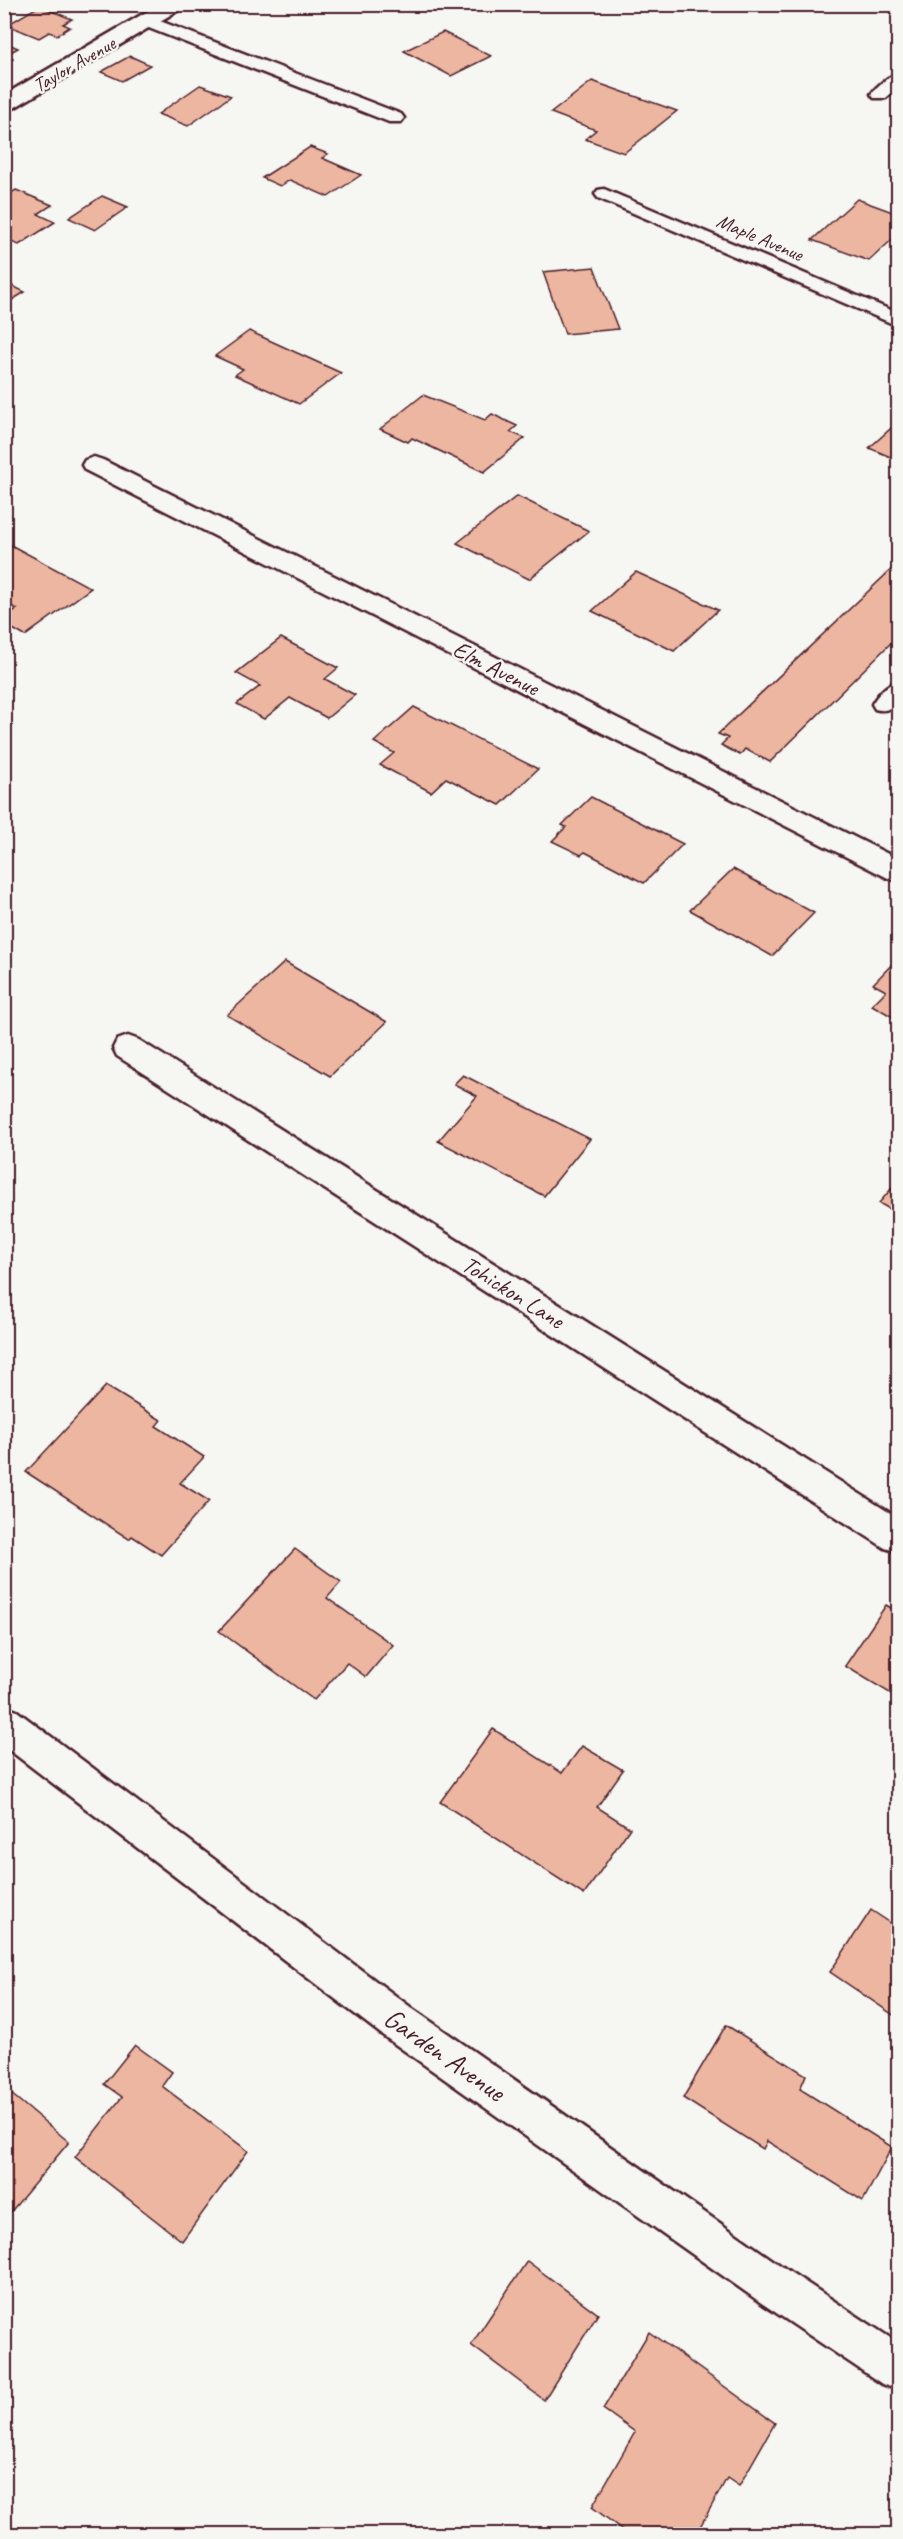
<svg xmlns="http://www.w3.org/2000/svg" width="903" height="2539" font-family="Caveat,sans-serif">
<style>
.building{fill:#edb6a1;stroke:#4a1f2b;stroke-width:1.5}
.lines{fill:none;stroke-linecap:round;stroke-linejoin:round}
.service-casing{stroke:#4a1f2b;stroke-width:5}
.minor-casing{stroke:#4a1f2b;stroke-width:5}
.service{fill:#f6f6f2;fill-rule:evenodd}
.minor{fill:#f6f6f2;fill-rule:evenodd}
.labels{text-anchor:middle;stroke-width:5;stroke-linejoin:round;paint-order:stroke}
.far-street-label{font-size:20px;fill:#4a1f2b;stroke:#f6f6f2}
.street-label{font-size:24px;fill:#4a1f2b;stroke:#f6f6f2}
.near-street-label{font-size:28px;fill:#4a1f2b;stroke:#f6f6f2}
</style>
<rect width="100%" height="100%" fill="#f6f6f2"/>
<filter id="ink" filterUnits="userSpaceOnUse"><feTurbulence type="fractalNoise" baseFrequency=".0167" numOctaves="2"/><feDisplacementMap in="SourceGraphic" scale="12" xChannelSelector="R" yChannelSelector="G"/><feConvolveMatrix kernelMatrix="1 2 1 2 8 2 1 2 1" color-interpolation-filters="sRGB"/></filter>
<g filter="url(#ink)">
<g class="building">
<path d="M39,6L72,19L63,24L70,27L57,35L49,32L39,38L7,25Z"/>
<path d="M443,32L491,56L451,76L404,51Z"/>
<path d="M4,42L18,48L5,55L13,59L4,64Z"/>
<path d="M130,56L150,65L122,81L101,72Z"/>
<path d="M592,81L677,111L624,153L585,139L596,130L551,113Z"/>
<path d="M200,85L231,96L188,126L158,114Z"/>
<path d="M310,147L328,154L322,158L361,175L328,197L290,180L280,186L262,178Z"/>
<path d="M16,190L52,205L38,214L55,222L19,245L4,239V197Z"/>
<path d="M102,196L128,207L95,230L69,218Z"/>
<path d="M857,199L898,214V234L869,261L812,240Z"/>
<path d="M594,267L618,329L565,334L543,272Z"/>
<path d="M4,282L25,292L4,305Z"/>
<path d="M249,331L341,373L299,404L235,375L243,369L215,356Z"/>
<path d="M423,395L485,420L492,414L517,426L510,432L525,438L484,472L412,438L408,442L380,429Z"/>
<path d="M898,422V460L869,448Z"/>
<path d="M517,496L589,531L529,579L457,543Z"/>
<path d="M7,543L91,588L25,636L4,624V617L17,609L4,602V545Z"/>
<path d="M898,563V636L770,762L745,749L740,755L721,745L728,738L718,734Z"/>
<path d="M636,572L718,610L674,651L592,611Z"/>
<path d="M281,638L338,668L325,679L355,695L327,718L290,698L264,719L237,704L260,686L236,673Z"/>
<path d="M414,707L538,769L500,805L446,778L431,792L380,765L394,753L374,742Z"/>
<path d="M591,797L683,844L644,883L585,852L581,855L552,841L566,827L562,825Z"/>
<path d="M733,869L814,913L772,956L690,910Z"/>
<path d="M897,959H898V1020L872,1005L886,991L873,984Z"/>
<path d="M285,962L387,1022L330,1076L227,1015Z"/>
<path d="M463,1075L590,1139L544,1196L438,1141L477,1096L454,1084Z"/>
<path d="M898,1181V1214L879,1203Z"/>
<path d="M106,1386L161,1420L156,1426L204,1457L180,1483L209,1501L161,1555L132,1536L129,1539L26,1472Z"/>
<path d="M295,1549L341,1582L327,1598L393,1645L366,1677L347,1663L314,1700L219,1631Z"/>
<path d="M886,1605L898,1612V1698L845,1666Z"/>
<path d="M493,1729L562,1773L582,1746L623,1770L597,1807L630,1828L584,1895L440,1802Z"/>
<path d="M871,1910L898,1928V2018L830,1972Z"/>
<path d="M726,2025L806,2075L800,2089L892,2147L863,2201L767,2141L763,2149L683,2098Z"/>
<path d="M135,2045L172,2072L162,2086L248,2151L182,2241L75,2157L122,2097L104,2084Z"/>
<path d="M4,2088L69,2142L4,2220Z"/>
<path d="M527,2261L598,2314L544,2400L471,2345Z"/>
<path d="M649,2332L775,2423L739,2486L727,2478L696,2534H628L592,2507L635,2432L603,2409Z"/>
</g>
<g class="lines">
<g class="service-casing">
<g id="service">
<path d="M147,16L401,114L404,118L401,122H389L141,25L139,21Z"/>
<path d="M898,74V87L886,98H874L871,94C877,86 888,76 898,74Z"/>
<path d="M604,189L898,313V326L598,198L595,194L598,190Z"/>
<path d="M898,681V701C891,709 886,712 875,709L872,704C878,694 887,684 898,681Z"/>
</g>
</g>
<g class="minor-casing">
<g id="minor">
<path d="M160,4H185L182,8L12,109L4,110V95Z"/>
<path d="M94,457L103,460L898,859V881L888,878L85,470L82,465L85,460Z"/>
<path d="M128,1036L139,1040L898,1518V1552L885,1548L117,1056L113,1048L117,1040Z"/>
<path d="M4,1706L17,1711L413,2009L790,2272L898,2343V2390L882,2384L760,2302L385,2037L4,1746Z"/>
</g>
</g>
<use href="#service" class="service"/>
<use href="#minor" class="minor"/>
</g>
</g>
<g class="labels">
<g class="far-street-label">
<text transform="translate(74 64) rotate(-30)" y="7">Taylor Avenue</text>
<text transform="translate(760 237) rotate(23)" y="7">Maple Avenue</text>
</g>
<g class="street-label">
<text transform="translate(496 668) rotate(27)" y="8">Elm Avenue</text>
<text transform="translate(513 1292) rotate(32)" y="8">Tohickon Lane</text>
</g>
<g class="near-street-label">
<text transform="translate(445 2054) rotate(35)" y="10">Garden Avenue</text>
</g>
</g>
<rect width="903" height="2539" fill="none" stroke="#f6f6f2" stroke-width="24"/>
<rect x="12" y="12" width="879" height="2515" fill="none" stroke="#4a1f2b" stroke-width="2" filter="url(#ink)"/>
</svg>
